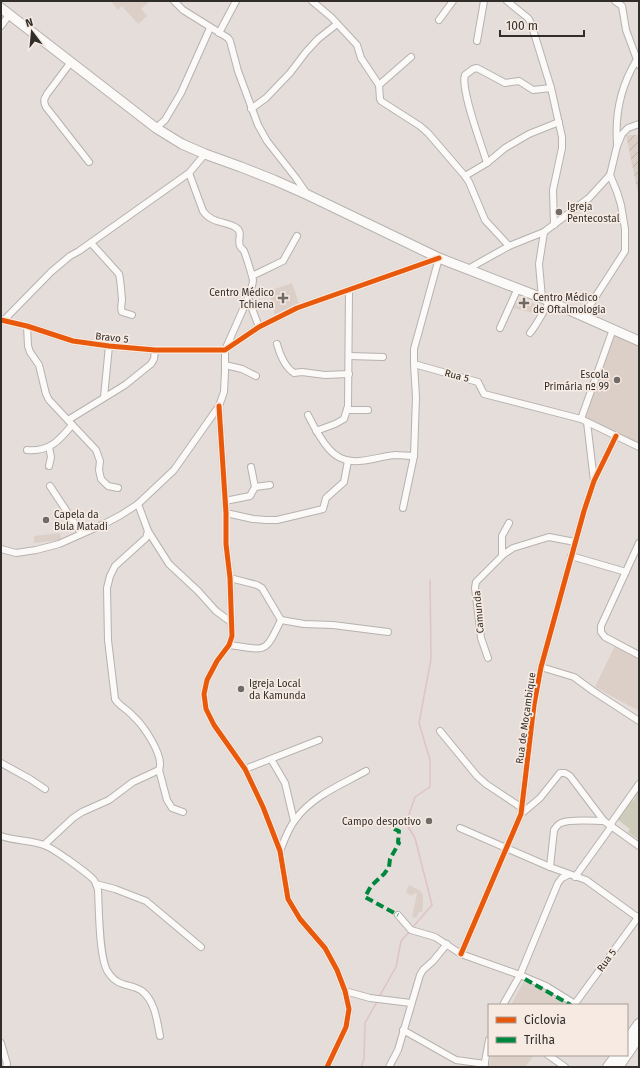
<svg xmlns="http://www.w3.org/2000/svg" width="640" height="1068" font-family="'Fira Sans',sans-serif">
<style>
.built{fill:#dccfc7}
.industrial{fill:url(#industrial-furrows)}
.grass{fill:#cdcbb9}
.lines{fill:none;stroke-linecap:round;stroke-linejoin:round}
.stream{stroke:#e0c2c8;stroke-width:1.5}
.minor-casing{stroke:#b6b2af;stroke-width:8}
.secondary-casing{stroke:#b6b2af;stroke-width:11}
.primary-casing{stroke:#b6b2af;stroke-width:12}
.minor{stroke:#fbfaf9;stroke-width:6}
.secondary{stroke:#fbfaf9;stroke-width:9}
.primary{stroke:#fbfaf9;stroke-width:10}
.quiet{stroke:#00873e;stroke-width:4;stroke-dasharray:8 4;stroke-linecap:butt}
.cycleway-casing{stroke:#f6eae2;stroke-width:8}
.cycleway{stroke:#e8590c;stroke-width:5}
.poi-dot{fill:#706b67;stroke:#f6eae2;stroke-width:1.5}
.labels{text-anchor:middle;stroke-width:3.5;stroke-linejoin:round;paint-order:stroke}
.poi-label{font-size:10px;fill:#312d2a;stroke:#f6eae2;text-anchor:start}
.street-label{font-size:10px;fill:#312d2a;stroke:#f6eae2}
</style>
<defs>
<pattern id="industrial-furrows" width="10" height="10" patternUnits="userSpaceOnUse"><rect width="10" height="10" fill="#dccfc7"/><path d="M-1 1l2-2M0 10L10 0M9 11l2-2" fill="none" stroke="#bdb2ab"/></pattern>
</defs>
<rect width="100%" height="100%" fill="#e4ddd9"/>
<g class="built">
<path d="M111,1H150L141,9L147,16L138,24L122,6L118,10Z"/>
<path d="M292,283L299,304L275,316L269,291Z"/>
<path d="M520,299L544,307L538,314L513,308Z"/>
<path d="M613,329L639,341V447L581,419Z"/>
<path d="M60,533L61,540L34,543V536Z"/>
<path d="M615,646L639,659V711L595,687Z"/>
<path d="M409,885L421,891V893L423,894V904L422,912H419L416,918L412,917L417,894L415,893L414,895L412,894L411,896L406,892Z"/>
<path d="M525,979L527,982L544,990L566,1005H511Z"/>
<path d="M492,1055H534L525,1067H490L489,1066Z"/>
</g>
<path class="industrial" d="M626,135H639V198Z"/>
<path class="grass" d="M637,791L639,792V840L628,832L630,829L617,819L631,800L633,801L636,797L634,796Z"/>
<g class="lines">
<g class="stream">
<path d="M412,928L432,905L415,838L406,823L415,797L430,787V760L419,723L431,659L430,580"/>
<path d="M379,997L396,967L401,941L410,931"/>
<path d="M361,1067L364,1059L365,1023L378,1000"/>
</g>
<g class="minor-casing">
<g id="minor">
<path d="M174,1L183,10L228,38L230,41L238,71L258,125L267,141L296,178L307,194"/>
<path d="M312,1L331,17L357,45L361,58L379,85L380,99L381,101L420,126L428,133L465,176L469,182L485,220L509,246"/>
<path d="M507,1L528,18L531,23L551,88L562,137V148L553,190L554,225"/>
<path d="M615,1L622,6L626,30L639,65"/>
<path d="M439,20L453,1"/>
<path d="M1,26L9,15"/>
<path d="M219,33L236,1"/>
<path d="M477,41L484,1"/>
<path d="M71,62L47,94C44,99 43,101 46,107L89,162"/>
<path d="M379,85L411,57"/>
<path d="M251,109L266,98L290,73L306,52L318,39L337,24"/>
<path d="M156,128L165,120L181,93L210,28"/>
<path d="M617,143C615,115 621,86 636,61"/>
<path d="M487,163C482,146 460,89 465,75L473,69L477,68L505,83L519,81L533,90L551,88"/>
<path d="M189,173L203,211C211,223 224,221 235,227C244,232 237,239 240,246C242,250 241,247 244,251C246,256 252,275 253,280C253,287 249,291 248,298L259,327"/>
<path d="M465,176L487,163L505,148L529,134L559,122"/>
<path d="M91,243L119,274C121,282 121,291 122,299C122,304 120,308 122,312L132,315"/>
<path d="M439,258L414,349V364L478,382L484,394L581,419L639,447"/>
<path d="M468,269L509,246L544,232L589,198L610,175L617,146L622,134L628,128L639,124"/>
<path d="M252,276L283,261L297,236"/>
<path d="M542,298L539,264L544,232"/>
<path d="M583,316L625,251V229L621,205L617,192L610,175"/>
<path d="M1,320L27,326L73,341L109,346L155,350H225L259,327L297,308L439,258"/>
<path d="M4,320L51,272L70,256L79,251L189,173L205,154"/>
<path d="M27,326L28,346L30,352L39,365L46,394L49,400L96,450L100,461L99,470L101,479L108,486L118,488"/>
<path d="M500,328L518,288"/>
<path d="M530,333C538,323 543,312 550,301"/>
<path d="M277,344C280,355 285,367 294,373L302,372L325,375L349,374"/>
<path d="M349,356L383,357"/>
<path d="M225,365L242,369L256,376"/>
<path d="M104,397L109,346"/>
<path d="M219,406L226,513V544L230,578L232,636L229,645L217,661L207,680L204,694L206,709L214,725L245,769L263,807L280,851L288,899L300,919L325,948L337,970L345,991L349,1009L346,1027L327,1067"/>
<path d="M347,410H368"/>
<path d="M308,415C314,427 320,439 329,449C348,471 372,457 395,455C401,455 408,456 414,456"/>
<path d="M581,419L613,329"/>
<path d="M68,420L125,385L151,364L154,359L155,350"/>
<path d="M587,422L594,481"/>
<path d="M316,431L335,424L344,419L348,406L349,291"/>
<path d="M27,450C49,452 59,441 72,425"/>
<path d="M49,466L51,457L49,447"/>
<path d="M50,486L81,533"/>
<path d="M255,487L270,485"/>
<path d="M225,501L250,496L255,487L251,467"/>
<path d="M403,508L414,456L416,397L414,364"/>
<path d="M226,513L253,519L266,520H277L323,509L326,498L344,482L348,461"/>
<path d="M148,531L169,564L198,591L216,611L231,622"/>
<path d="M639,543L601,626V632L605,637L639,655"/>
<path d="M1,549L16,553L36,550L59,544L104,524L121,515L138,504L174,470L219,406L224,392L225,372V350L248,298"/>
<path d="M502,555V536L509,523"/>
<path d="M571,556L626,572"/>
<path d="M230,578L257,585L262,588L281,620"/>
<path d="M281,620L304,624L333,625L388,632"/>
<path d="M229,645C267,650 264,655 281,620"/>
<path d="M488,658L481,638L475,588L476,582L504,554L513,548L549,537L575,542"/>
<path d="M541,667L574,677L593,691L639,721"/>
<path d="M440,731L477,776L486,784L522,808"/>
<path d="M271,759L285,783L294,821"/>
<path d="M1,763L30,779L45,789"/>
<path d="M245,769L319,740"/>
<path d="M159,770L167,800L172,808L183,812"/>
<path d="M521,814L540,798L560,773H565L570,776L604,821L639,846"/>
<path d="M460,828L550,867L586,880L637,917"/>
<path d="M1,836C15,841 30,840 44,845C53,848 86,872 93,879C96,882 97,886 98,890C99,909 99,959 108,972C118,988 130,983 142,991C155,1001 157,1021 160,1036"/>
<path d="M44,845L73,818L82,812L109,800L133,782L159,770C165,756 143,725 133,716C127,709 119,706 115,699L108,640L107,588L110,576L115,566L146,538L148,531L138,504"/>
<path d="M280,851C284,841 288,829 295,820C312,796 341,785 366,771"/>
<path d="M550,867L554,830C556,827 558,824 561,823C569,819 594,821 604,821"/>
<path d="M575,877L611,827L612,822L639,784"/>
<path d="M96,884L115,889L146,901L201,947"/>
<path d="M398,915L411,930L435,937L461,954L520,975L546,986L575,1004"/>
<path d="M461,954L521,814L534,705L541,667L584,511L594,481L616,436"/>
<path d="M345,991L370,998L411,1003"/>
<path d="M503,1005L520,975L558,883L562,878L568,875"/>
<path d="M574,1005L639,916"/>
<path d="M403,1030L456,1060L485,1064"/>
<path d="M1,1043L7,1064L6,1067"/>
<path d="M548,1055L565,1067"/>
<path d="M389,1067L398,1050L420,975L423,970L433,961L447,944"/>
<path d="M484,1067L489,1040"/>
</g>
</g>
<g class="secondary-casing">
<path id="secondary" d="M1,8L156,128L182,144L205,154L241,167L274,180L308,195L439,258L542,298L639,341"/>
</g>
<g class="primary-casing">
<g id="primary">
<path d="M627,1041L639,1024"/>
<path d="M627,1054L639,1036"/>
<path d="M608,1067L617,1055"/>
<path d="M618,1067L626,1055"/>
</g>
</g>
<use href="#minor" class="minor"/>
<use href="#secondary" class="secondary"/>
<use href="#primary" class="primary"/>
<g class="quiet">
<path d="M394,829L399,831L398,842L399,843L390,859L389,867L384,874L371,886L365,897L398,915"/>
<path d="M525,979L571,1005"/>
</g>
<g class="cycleway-casing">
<g id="cycleway">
<path d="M1,320L27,326L73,341L109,346L155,350H225L259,327L297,308L439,258"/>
<path d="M219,406L226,513V544L230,578L232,636L229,645L217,661L207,680L204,694L206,709L214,725L245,769L263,807L280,851L288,899L300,919L325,948L337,970L345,991L349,1009L346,1027L327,1067"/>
<path d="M461,954L521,814L534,705L541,667L584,511L594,481L616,436"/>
</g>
</g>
<use href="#cycleway" class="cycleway"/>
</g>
<g class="poi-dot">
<circle cx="559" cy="212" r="4"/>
<path d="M281 292h4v4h4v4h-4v4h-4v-4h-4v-4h4z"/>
<path d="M522 297h4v4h4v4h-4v4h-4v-4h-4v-4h4z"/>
<circle cx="617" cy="380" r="4"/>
<circle cx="46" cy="520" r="4"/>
<circle cx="241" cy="689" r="4"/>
<circle cx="429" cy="821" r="4"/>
</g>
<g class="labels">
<g class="poi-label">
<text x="567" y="210">Igreja<tspan x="567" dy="12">Pentecostal</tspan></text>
<text x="274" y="296" text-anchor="end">Centro Médico<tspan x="274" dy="12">Tchiena</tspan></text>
<text x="533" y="301">Centro Médico<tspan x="533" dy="12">de Oftalmologia</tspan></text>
<text x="609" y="378" text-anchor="end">Escola<tspan x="609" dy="12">Primária nº 99</tspan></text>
<text x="54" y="518">Capela da<tspan x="54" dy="12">Bula Matadi</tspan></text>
<text x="249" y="687">Igreja Local<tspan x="249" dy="12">da Kamunda</tspan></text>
<text x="421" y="825" text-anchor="end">Campo despotivo</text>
</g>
<g class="street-label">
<text transform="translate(112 337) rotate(6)" y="4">Bravo 5</text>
<text transform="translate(457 375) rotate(15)" y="4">Rua 5</text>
<text transform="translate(478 612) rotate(-95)" y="4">Camunda</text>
<text transform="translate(525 718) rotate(-82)" y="4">Rua de Moçambique</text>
<text transform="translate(606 960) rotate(-54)" y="4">Rua 5</text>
</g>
</g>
<rect width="640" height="1068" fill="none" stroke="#312d2a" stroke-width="4"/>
<rect x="488" y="1004" width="140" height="52" fill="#f6eae2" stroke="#a79e98"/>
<rect x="496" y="1017" width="20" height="6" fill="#e8590c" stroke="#a79e98"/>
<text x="524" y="1024" font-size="12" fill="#312d2a">Ciclovia</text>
<rect x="496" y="1037" width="20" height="6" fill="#00873e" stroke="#a79e98"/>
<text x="524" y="1044" font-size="12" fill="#312d2a">Trilha</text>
<g transform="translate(32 32) rotate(344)" stroke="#f6eae2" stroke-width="3" paint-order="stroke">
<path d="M0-3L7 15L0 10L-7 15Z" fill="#312d2a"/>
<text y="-6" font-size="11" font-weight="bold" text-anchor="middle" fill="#312d2a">N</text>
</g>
<path d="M500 30v6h84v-6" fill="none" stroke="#312d2a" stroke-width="2"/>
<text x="506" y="30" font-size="12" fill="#312d2a" stroke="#f6eae2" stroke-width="3" paint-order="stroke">100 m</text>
</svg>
